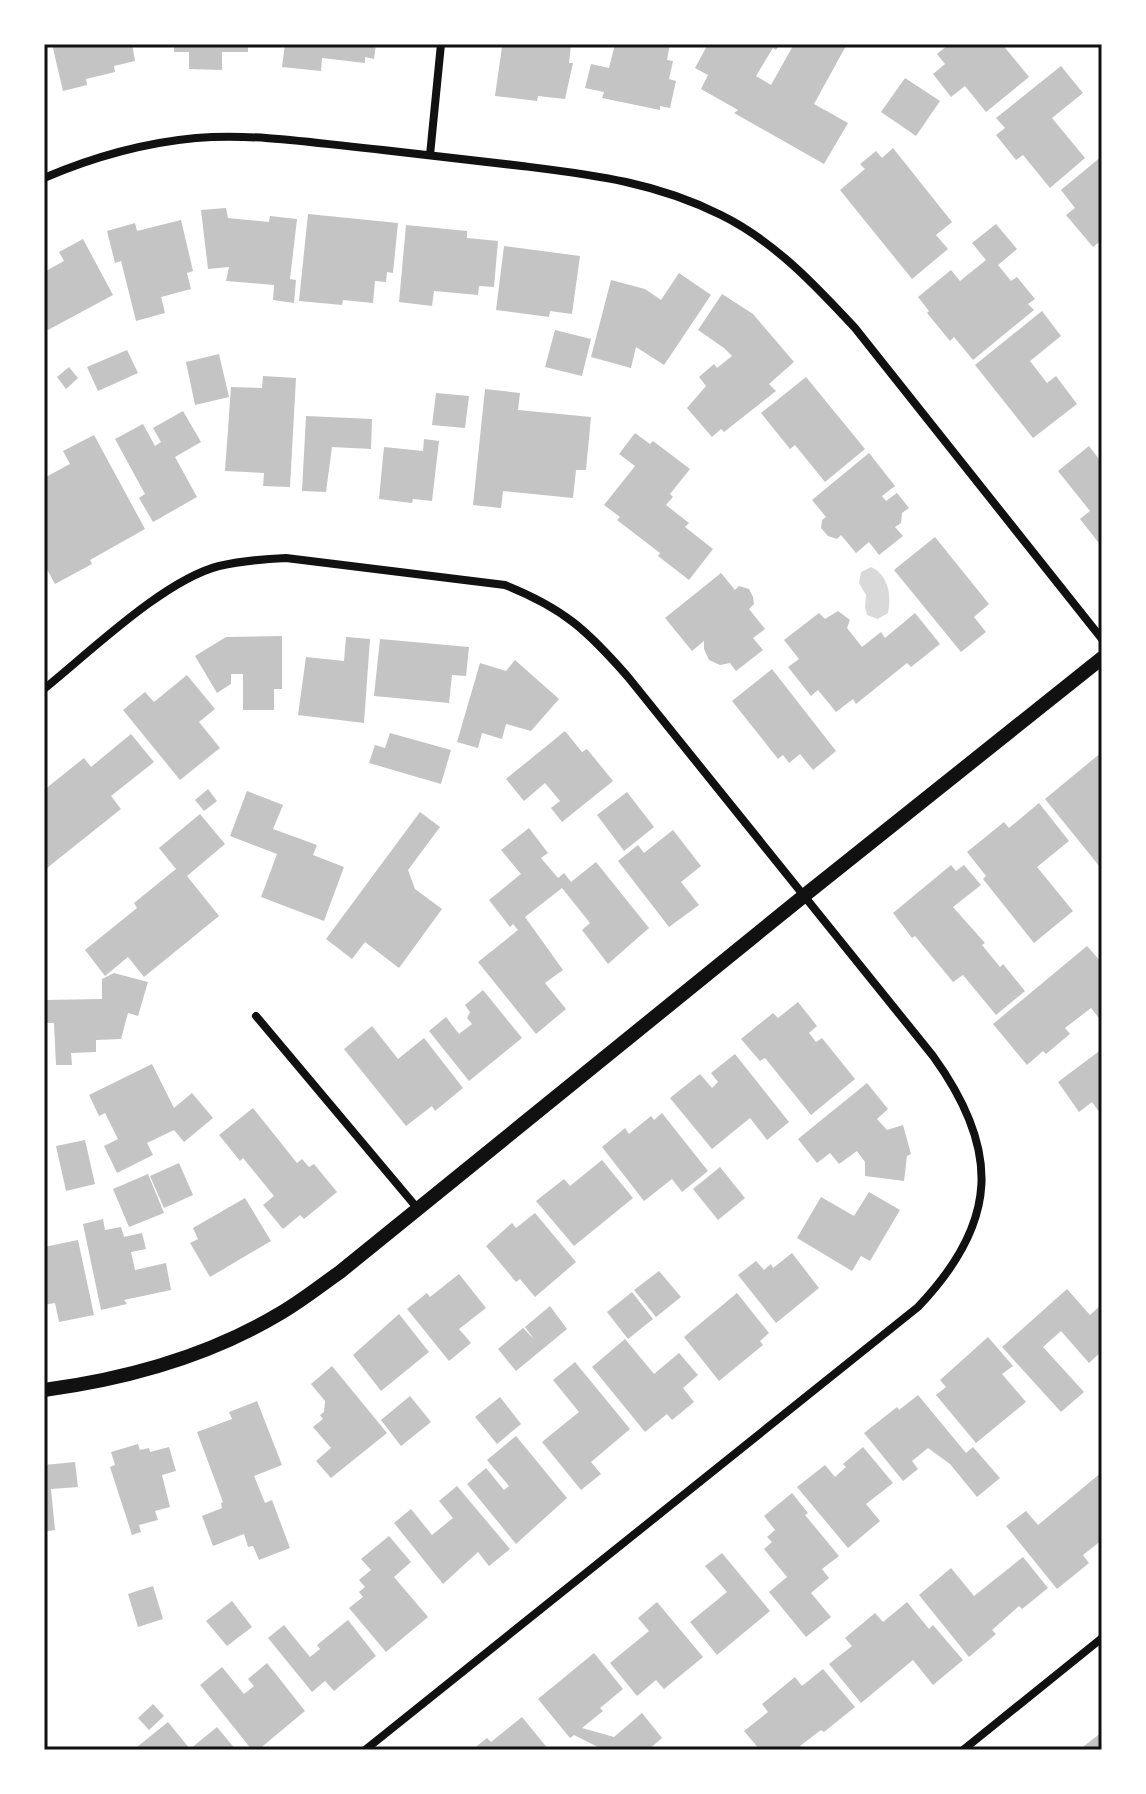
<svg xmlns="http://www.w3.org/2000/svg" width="1146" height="1794" font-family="'Asap Condensed',sans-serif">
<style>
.water{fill:#d9d9d9}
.building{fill:#c4c4c4}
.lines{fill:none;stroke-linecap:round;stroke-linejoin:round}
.minor{stroke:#111;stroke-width:8}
.tertiary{stroke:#111;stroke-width:14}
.neatline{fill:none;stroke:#111;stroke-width:3}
</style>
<rect width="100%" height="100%" fill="#fff"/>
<path class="water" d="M871,567C888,574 892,596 888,613L878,619L867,615L865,607L866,595L859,583L861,572Z"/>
<g class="building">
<path d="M52,44H132L135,61L114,66L115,72L86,79L87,85L63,91Z"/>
<path d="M174,44H267V47H248V52H222V70L189,69V52H174Z"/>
<path d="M285,44H376L374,59L365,57V63L322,58L321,71L282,67Z"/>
<path d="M497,44L571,45L569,63H573L565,99L538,96L537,101L495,96L502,47H496Z"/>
<path d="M615,44H670L667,60L673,61L669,79L676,81L670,108L660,106V110L602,98L604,92L585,88L591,64L609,68Z"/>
<path d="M708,44H780L776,50L773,48L756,76L771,85L794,44H847L814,104L848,123L824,164L734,113L738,110L701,89L708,75L695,68Z"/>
<path d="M949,44H1002L1029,77L986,112L965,86L951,97L933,74L945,64L937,54Z"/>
<path d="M1061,66L1083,93L1052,118L1085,158L1050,188L1023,155L1016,160L996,135L1005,128L996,118Z"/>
<path d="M905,78L940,101L916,136L881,112Z"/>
<path d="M893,148L952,222L936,235L948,249L912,279L840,190L865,169L860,164L876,151L882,158Z"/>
<path d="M1102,156V240L1093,247L1066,215L1075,208L1061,190Z"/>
<path d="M226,208L228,218L269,222L270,216L297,219L290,279L296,280L294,303L273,300L274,285L226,281L229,267L208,269L201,210Z"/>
<path d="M308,214L398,223L393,273L387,272L386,282L375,281L373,303L343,300L342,305L299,301Z"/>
<path d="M181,220L193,271L187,273L191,289L161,297L165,313L136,321L121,261L115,263L107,231L135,223L137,231Z"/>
<path d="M996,224L1017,249L998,265L1011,281L1017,277L1035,299L1028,304L1034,310L973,360L954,337L950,341L927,313L929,311L918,297L951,270L960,281L986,260L972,243Z"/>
<path d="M406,225L467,231V238L498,241L494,287L479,286L478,295L434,291L432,306L399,302Z"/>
<path d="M83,239L113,295L48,330L44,323V272L64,261L59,252Z"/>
<path d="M504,246L580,256L572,314L550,311L549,317L496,310Z"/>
<path d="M679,273L711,295L664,365L636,347L631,368L591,357L611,280L645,289L661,300Z"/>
<path d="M722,294L753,314L794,362L769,384L776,391L724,432L721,429L712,437L687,408L706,386L699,377L714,364L717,368L732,356L724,348L698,330Z"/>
<path d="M1042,311L1061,336L1030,361L1047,383L1056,376L1077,404L1033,438L975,365Z"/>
<path d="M555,330L591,339L582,376L545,367Z"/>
<path d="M127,350L138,373L98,391L87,367Z"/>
<path d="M219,354L229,397L195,405L186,362Z"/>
<path d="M69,367L78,378L66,389L57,377Z"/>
<path d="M263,376L296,378L290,487L263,486L264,473L225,471L231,387L262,388Z"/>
<path d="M806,377L865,449L825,482L795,445L790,449L761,413Z"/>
<path d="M485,389L520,393L518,410L591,417L586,470H576L573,498L503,491L501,508L473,505Z"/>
<path d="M436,393L469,396L465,428L432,425Z"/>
<path d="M183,411L201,442L175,457L197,497L153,522L139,498L145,494L115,439L143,424L155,446L161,442L153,428Z"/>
<path d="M306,416L372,419L371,449L332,447L326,492L302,491Z"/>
<path d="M635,433L650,444L653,441L690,469L670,494L673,497L666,505L689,523L685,527L713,549L689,580L658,556L660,553L617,520L620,517L604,505L635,466L619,454Z"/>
<path d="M94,435L145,529L90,560L92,564L55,584L44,564V478L70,464L63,451Z"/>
<path d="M424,439L439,441L432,501L413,499L412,503L379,499L384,447L423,451Z"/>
<path d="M1089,446L1102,463V547L1080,519L1090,511L1058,471Z"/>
<path d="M869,453L895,486L882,496L886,501L897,493L909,508L902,513L901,523L895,527L903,536L879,555L869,542L856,553L841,535L837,539L828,536L821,528L822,520L826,517L812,500Z"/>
<path d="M935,537L989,604L974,617L986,632L961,652L894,570Z"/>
<path d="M721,573L735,590L739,586L749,589L753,597L754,604L749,609L765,629L753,638L763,650L736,671L730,663L720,665L709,660L704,649V641L692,651L665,618Z"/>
<path d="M838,611L850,620L847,628L862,647L881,632L885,638L915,613L940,644L911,667L907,663L856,704L853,699L836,712L818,690L811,696L788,667L799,659L784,640L819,613L825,619Z"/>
<path d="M282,636V689H274V710H243V674H231V684L217,693L195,656L226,637Z"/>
<path d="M346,637L370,639L364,723L298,715L306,657L344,661Z"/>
<path d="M380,639L469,647L466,676L452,675L449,703L374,696Z"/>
<path d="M515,660L559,699L531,731L506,724L502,739L482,733L478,748L457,742L480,663L506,671Z"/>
<path d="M772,669L836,751L813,770L800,754L789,763L783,755L778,759L732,701Z"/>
<path d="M187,675L215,709L199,722L220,748L180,780L123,710L145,692L154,702Z"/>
<path d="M565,731L582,752L587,749L613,781L562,822L551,808L560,801L545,783L524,801L506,779Z"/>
<path d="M390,733L451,750L441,784L369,763L375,745L385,748Z"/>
<path d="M131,734L154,762L111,796L121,809L47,868L44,864V790L84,758L91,767Z"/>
<path d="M1102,752V865L1100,867L1045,799Z"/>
<path d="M208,789L217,801L204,811L195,800Z"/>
<path d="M247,791L283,805L273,829L317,845L313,855L344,867L324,921L261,897L277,854L230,836Z"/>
<path d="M627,792L654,827L624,851L597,815Z"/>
<path d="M1039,803L1069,841L1037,867L1073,911L1034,943L983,879L986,876L967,852L1004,822L1009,828Z"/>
<path d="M420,812L440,827L408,870L415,889L442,909L399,968L365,942L352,959L326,939Z"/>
<path d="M200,814L225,844L187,876L219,916L144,977L128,957L105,976L85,950L137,908L134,903L176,869L159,848Z"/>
<path d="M529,828L548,853L541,858L558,878L564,873L571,882L596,862L649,928L608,964L582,930L590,923L562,888L525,917L563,970L545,983L566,1009L536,1034L478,962L518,930L513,924L510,927L489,900L521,874L501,850Z"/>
<path d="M673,830L701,866L681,882L699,905L669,927L618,861L638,845L644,853Z"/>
<path d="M951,865L956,871L964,865L981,885L953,907L985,943L982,945L1000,967L1003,964L1025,991L996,1015L963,975L953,982L915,936L912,938L893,913Z"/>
<path d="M1087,946L1102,963V1022L1091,1008L1065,1028L1070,1034L1046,1054L1043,1051L1027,1065L993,1024Z"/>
<path d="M114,973L148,982L138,1016L128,1013L121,1039L96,1040V1052L71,1053L72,1065H56L54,1023H44V1000L102,999V979Z"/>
<path d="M483,990L522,1038L469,1081L429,1031L446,1017L459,1034L472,1024L467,1018L470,1012L465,1005Z"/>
<path d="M798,1002L817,1026L809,1033L816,1042L822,1038L855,1079L811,1115L765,1058L760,1061L741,1039L773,1013L778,1018Z"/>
<path d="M372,1026L398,1059L424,1038L463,1088L435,1111L432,1106L406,1126L344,1049Z"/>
<path d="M1102,1049V1116L1092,1102L1079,1112L1058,1082Z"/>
<path d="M735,1054L789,1122L767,1140L750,1118L712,1149L670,1098L700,1074L712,1088L718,1082L711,1073Z"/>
<path d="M152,1064L174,1108L192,1093L213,1118L184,1142L174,1130L147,1143L153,1155L117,1173L104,1146L118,1139L105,1113L99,1116L89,1095Z"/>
<path d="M867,1083L888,1109L877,1119L887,1130L903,1125L911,1154L907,1156L904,1181L865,1176V1162L857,1151L839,1164L830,1153L817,1163L798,1139Z"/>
<path d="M253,1108L297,1163L302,1159L309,1167L314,1164L337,1192L304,1219L300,1215L283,1229L263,1205L274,1196L243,1158L240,1161L219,1135Z"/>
<path d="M662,1113L708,1171L682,1192L672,1179L644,1201L602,1147L625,1128L629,1134L651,1116L654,1120Z"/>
<path d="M85,1140L95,1184L66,1191L56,1146Z"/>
<path d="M602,1160L633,1198L574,1246L536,1201L564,1179L570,1186Z"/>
<path d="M179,1163L193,1195L164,1208L150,1176Z"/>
<path d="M720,1167L745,1198L718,1220L693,1189Z"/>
<path d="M148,1174L164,1213L129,1227L113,1189Z"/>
<path d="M869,1192L900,1210L870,1261L861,1256L852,1271L797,1238L821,1197L854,1216Z"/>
<path d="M245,1198L271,1241L210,1277L190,1243L198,1239L193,1228Z"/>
<path d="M535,1213L576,1262L535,1297L520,1279L516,1282L486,1246L512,1223L516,1228Z"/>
<path d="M103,1219L105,1230L121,1227L124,1237L142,1233L146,1249L131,1252L135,1270L166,1263L171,1290L124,1300L127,1304L101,1310L83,1224Z"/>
<path d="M78,1240L94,1315L59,1322L55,1303L44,1305V1247Z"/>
<path d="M792,1253L819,1288L776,1323L738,1275L756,1261L764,1270L771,1264L773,1268Z"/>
<path d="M659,1271L681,1297L656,1317L634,1290Z"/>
<path d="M459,1274L486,1308L459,1329L471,1343L449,1361L407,1309L427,1293L430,1297Z"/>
<path d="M1067,1289L1090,1315L1102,1304V1351L1089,1363L1061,1331L1043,1347L1084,1392L1061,1412L1002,1347Z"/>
<path d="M632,1292L653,1319L628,1339L607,1312Z"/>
<path d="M737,1293L769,1333L760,1341L763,1345L719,1381L684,1337Z"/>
<path d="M550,1306L567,1329L516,1371L498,1349L523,1328L534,1339L525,1327Z"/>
<path d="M399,1314L429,1352L381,1391L353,1355Z"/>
<path d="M988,1337L1013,1366L1002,1374L1026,1402L976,1443L936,1395L946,1387L940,1380Z"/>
<path d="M625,1339L654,1374L679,1353L698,1375L683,1388L694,1402L672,1420L667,1414L645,1432L592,1367Z"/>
<path d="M575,1362L630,1429L591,1462L601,1474L581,1490L542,1442L579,1412L553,1380Z"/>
<path d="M332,1366L387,1433L331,1478L316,1461L331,1448L313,1427L323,1419L320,1415L324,1412L325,1401L311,1384Z"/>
<path d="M918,1395L966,1453L973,1447L1000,1478L977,1497L950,1464L928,1448L912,1461L918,1469L903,1481L864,1433L897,1407L899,1410Z"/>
<path d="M410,1396L431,1422L401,1446L381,1420Z"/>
<path d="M500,1397L521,1424L497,1444L475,1417Z"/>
<path d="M257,1401L282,1465L254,1476L265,1503L272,1500L290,1548L259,1560L253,1546L248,1547L244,1534L213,1546L202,1516L222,1508L221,1503L223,1502L197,1432L232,1419L229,1412Z"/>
<path d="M516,1436L567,1498L516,1544L467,1484L486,1468L504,1490L509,1486L487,1460Z"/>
<path d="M138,1444L140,1450L149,1448L150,1452L169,1447L176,1471L162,1475L170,1507L155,1511L158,1520L139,1525L141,1532L132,1535L110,1467L115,1465L111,1452Z"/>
<path d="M863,1447L893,1483L866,1504L880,1521L848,1548L797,1487L825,1465L835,1477L846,1467L843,1464Z"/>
<path d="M75,1462L78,1487L51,1489L55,1530L44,1532V1465Z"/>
<path d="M1102,1472V1540L1083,1555L1089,1563L1057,1589L1006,1526L1026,1511L1038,1525Z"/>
<path d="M457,1486L510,1549L489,1566L478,1552L443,1584L394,1523L411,1509L432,1535L453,1518L439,1501Z"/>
<path d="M792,1493L808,1513L805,1515L839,1556L822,1569L829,1578L811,1593L831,1617L806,1637L769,1592L787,1577L764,1549L772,1542L767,1537L775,1530L764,1516Z"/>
<path d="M389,1536L411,1562L394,1577L428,1617L386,1652L349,1608L363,1597L359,1592L365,1587L359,1580L371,1570L361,1559Z"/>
<path d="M722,1553L770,1611L717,1655L690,1622L727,1592L705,1566Z"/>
<path d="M1023,1557L1048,1588L1022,1609L1019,1606L992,1630L996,1634L969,1657L919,1595L951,1568L974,1596Z"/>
<path d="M153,1586L163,1619L138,1627L128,1594Z"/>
<path d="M232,1601L252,1627L227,1646L206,1621Z"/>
<path d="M657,1602L703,1657L664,1689L656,1680L637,1696L610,1663L649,1631L638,1618Z"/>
<path d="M907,1602L929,1629L933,1625L963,1660L933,1685L913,1660L861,1703L829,1664L852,1646L845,1638L875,1613L883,1622Z"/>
<path d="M348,1620L376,1656L334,1691L325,1681L312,1692L268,1638L284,1625L310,1657L320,1649L317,1645Z"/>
<path d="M594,1653L623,1689L600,1708L603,1711L582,1728L614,1737L642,1713L662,1738L648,1750H604L574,1735L570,1738L538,1699Z"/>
<path d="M267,1663L305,1711L258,1750H252L200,1685L222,1667L244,1694L254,1686L248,1679Z"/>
<path d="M823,1669L855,1707L824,1732L821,1730L800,1746L803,1750H760L744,1731L768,1712L762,1704L795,1677L802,1686Z"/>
<path d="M153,1704L164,1716L149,1730L138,1718Z"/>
<path d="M522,1717L549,1750H472L487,1738L491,1742Z"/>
<path d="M168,1722L190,1749L217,1727L236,1750H139L137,1747Z"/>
<path d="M1102,1732V1750H1079Z"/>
</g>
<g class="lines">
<g class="minor">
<path d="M430,155L441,44"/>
<path d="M44,178C93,157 142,143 196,138C258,133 322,144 383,150C430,155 476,161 522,166C594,175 655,182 721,215C774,241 816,286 855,328L1102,639"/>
<path d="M44,689C90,652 164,580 219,566C241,561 263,559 286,558L505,585C563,608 587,630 628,677L933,1056C1001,1150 999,1222 918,1307L365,1750"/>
<path d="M256,1016L418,1209"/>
<path d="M963,1750L1102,1638"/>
</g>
<path class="tertiary" d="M44,1390C126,1379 207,1357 279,1314C300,1302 320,1286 340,1272L805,895L1102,658"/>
</g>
<rect width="1146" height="1794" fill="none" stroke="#ffffff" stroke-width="92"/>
<rect x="46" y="46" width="1054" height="1702" class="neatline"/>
</svg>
